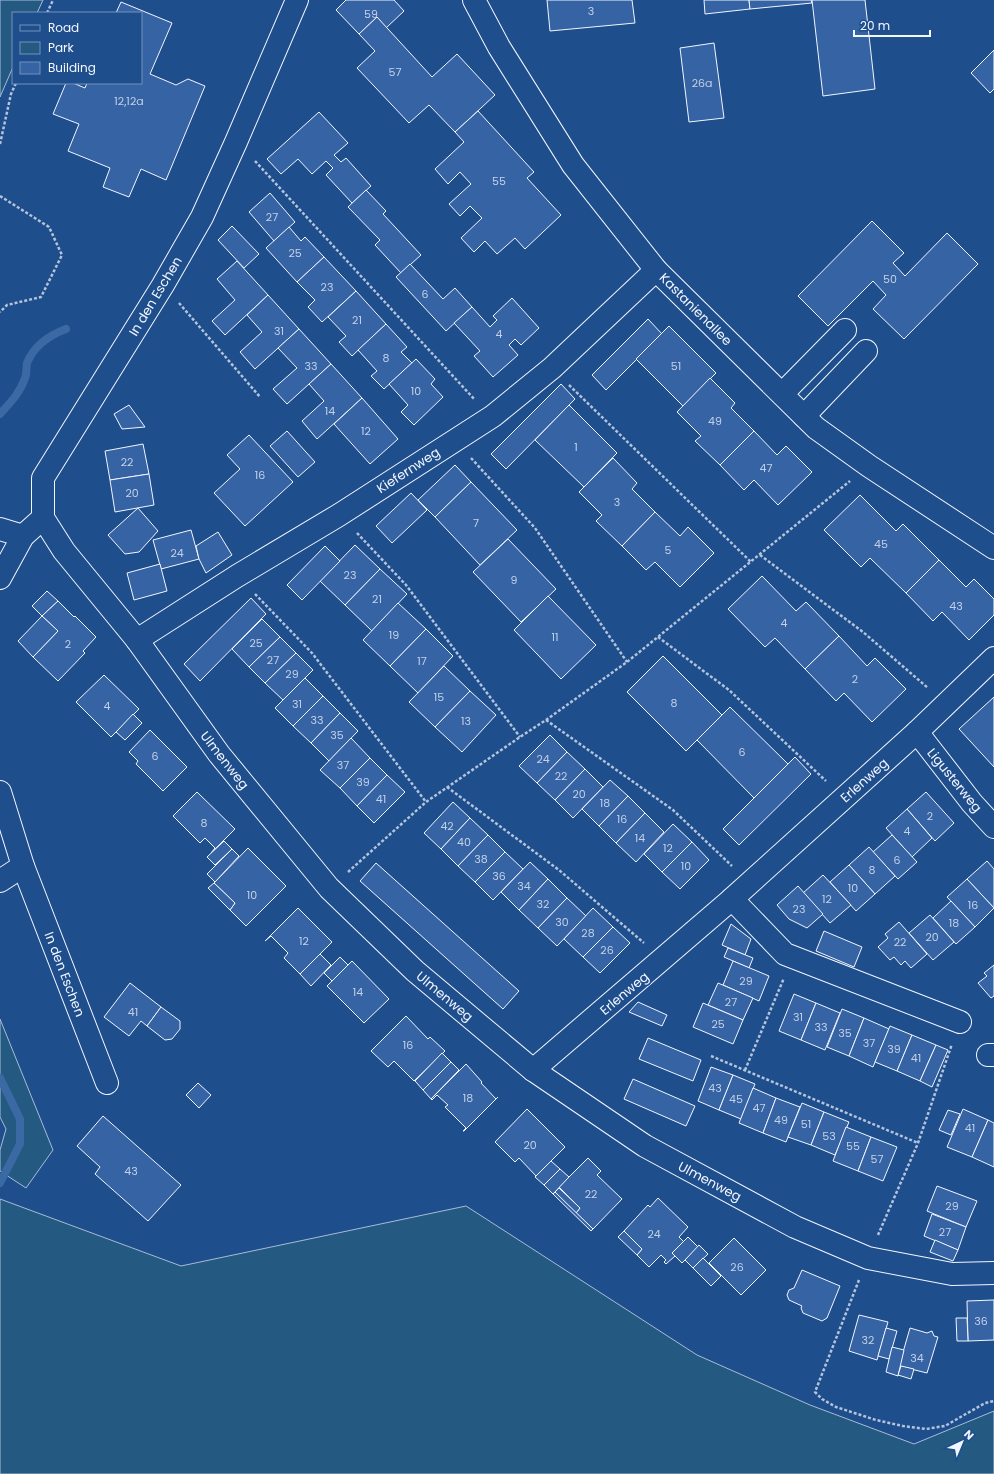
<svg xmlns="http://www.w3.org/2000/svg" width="994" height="1474" font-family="Poppins,sans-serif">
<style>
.green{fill:#245a82;stroke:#a8bbd7}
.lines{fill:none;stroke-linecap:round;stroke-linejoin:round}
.stream{stroke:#3b69a3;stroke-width:8}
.building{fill:#3563a3;stroke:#f2f6ff}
.minor-casing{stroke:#f2f6ff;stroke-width:24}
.path{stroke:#b3c4dc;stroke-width:2.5;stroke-dasharray:3 2;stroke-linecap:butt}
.minor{stroke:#1f4e8c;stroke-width:22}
.labels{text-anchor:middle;stroke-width:3;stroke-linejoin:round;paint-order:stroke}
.number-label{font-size:11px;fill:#c3d1e8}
.street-label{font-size:13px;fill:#f2f6ff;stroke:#1f4e8c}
</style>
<rect width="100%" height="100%" fill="#1f4e8c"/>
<g class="green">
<path d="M0,0H43L37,13H13V67L0,97Z"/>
<path d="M0,1019L53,1150L26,1188L0,1171V1150L6,1129L0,1117Z"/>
<path d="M0,1199L181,1266L466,1206L697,1355L810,1405L914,1444L994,1411V1474H0Z"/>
</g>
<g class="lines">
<g class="stream">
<path d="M0,414C10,403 20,393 25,378C27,374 26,368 27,363C34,346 50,335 66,329"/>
<path d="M0,1078L20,1119V1144L0,1183"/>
</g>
</g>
<g class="building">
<path d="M346,0H394L404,11L386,28L377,17L359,34L336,10Z"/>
<path d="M547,0H632L635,23L550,31Z"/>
<path d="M704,0H749L750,9L705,14Z"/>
<path d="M749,0H811L812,3L750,9Z"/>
<path d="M812,0H865L875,89L823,96Z"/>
<path d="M121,2L172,23L150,74L176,85L188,79L205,86L166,180L141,169L129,197L103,187L110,168L68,151L79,124L53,114L66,83H73L85,88L87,83H141V13H116Z"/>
<path d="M377,17L432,77L457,54L495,95L455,132L429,105L409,123L357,68L375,51L359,34Z"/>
<path d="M714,43L724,118L689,122L680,48Z"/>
<path d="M994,50V89L990,93L971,73Z"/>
<path d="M478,111L534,172L527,178L561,215L525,249L515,238L497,254L485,241L474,252L461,238L482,218L470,206L460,216L449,204L471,184L460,172L448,184L435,169L464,142L455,132Z"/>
<path d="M319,112L348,143L334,155L341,162L346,158L371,186L352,203L326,175L333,168L326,161L312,174L298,159L281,174L267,159Z"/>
<path d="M366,190L386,211L383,214L421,255L401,273L375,245L380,240L348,207Z"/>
<path d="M270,193L295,222L274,241L249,212Z"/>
<path d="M872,221L904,253L893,263L905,276L947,233L978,264L904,339L873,309L886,295L873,281L828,326L798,296Z"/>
<path d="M232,226L259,254L244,268L218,240Z"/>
<path d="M289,227L301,241L305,237L324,257L297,282L266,248Z"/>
<path d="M324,257L356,291L322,322L308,307L315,300L297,282Z"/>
<path d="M237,261L268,295L225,335L212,321L235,300L217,279Z"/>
<path d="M410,264L443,299L455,288L472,307L446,331L396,277Z"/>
<path d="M356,291L386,324L352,356L339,342L346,336L328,317Z"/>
<path d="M268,295L299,329L255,369L240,352L262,332L247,315Z"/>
<path d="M512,298L539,328L521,345L515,339L509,345L518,355L493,377L474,356L480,351L454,323L472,307L490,327L497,320L493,316Z"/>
<path d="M648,319L662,334L606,390L592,375Z"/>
<path d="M386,324L407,347L401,352L412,363L384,389L371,376L377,371L358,350Z"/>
<path d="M669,326L716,373L683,406L636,359Z"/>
<path d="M299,329L331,364L287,404L273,389L297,368L278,348Z"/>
<path d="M416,359L435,379L431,384L443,397L414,425L401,412L408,405L389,384Z"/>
<path d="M331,364L362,398L317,439L302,421L324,401L309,384Z"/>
<path d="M710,378L735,403L731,408L754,431L720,465L695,441L701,436L677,412Z"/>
<path d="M561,384L575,399L506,469L491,454Z"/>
<path d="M362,398L398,439L370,464L334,424Z"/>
<path d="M129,405L145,427L122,429L114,414Z"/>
<path d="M569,405L617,453L584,487L535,440Z"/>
<path d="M287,431L315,462L298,477L270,446Z"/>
<path d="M754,431L777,455L786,446L812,472L778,505L754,480L744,490L720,465Z"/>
<path d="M249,435L293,482L245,526L214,493L240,469L227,455Z"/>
<path d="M143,444L149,474L110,480L105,451Z"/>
<path d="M613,458L637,483L632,489L655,512L622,546L596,521L602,515L579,492Z"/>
<path d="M455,465L471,482L435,517L418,500Z"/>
<path d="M149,474L154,505L115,512L110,480Z"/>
<path d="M471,482L517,530L480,565L435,517Z"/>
<path d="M411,493L427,510L392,543L376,526Z"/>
<path d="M860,495L896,531L903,524L939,560L906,593L870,558L861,567L824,530Z"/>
<path d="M138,508L158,531L139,552L125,554L108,535Z"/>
<path d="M655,512L680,536L688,527L714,553L680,587L655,562L646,570L622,546Z"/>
<path d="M191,530L199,559L161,569L153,540Z"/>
<path d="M218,532L232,555L206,573L199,559L196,546Z"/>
<path d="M508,539L556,589L521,622L473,572Z"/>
<path d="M355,545L380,569L345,605L320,581Z"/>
<path d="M325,546L340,561L302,600L287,585Z"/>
<path d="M939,560L966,587L974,579L994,599V615L969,640L942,612L933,621L906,593Z"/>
<path d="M160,564L167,591L134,600L127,573Z"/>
<path d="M380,569L407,594L372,631L345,605Z"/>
<path d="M762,576L796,611L806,602L839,636L805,669L775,638L765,647L728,609Z"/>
<path d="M47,591L58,601L42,616L32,606Z"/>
<path d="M548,596L596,645L561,679L514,630Z"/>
<path d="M251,598L266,614L200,681L184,664Z"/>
<path d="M58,601L74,617L75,616L96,637L83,651L85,653L58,681L33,657L58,631L42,616Z"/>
<path d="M398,603L426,629L390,666L363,640Z"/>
<path d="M42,616L58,631L33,657L18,641Z"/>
<path d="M262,619L280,637L249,667L232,649Z"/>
<path d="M426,629L453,656L418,693L390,666Z"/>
<path d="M839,636L867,666L875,658L906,689L872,722L844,693L836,701L805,669Z"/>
<path d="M280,637L296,653L265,683L249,667Z"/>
<path d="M296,653L313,670L283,700L265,683Z"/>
<path d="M663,656L722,715L686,751L627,692Z"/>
<path d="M444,666L470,691L435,727L409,702Z"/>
<path d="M104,675L139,709L111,737L76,702Z"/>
<path d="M305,678L323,696L293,726L275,708Z"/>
<path d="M470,691L496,715L462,752L435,727Z"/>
<path d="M323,696L340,713L311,743L293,726Z"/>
<path d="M994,697V767L959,729Z"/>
<path d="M730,707L788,764L754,798L697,740Z"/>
<path d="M340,713L358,731L329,761L311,743Z"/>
<path d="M133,714L142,723L125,740L116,732Z"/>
<path d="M150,730L187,767L163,791L136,764L138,761L129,752Z"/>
<path d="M550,735L567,752L537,783L519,766Z"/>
<path d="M351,738L370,758L340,788L320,770Z"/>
<path d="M567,752L585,769L555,800L537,783Z"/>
<path d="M795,757L811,774L739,845L723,829Z"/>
<path d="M370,758L387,775L357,806L340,788Z"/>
<path d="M585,769L603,787L573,818L555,800Z"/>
<path d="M387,775L405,792L374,823L357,806Z"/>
<path d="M610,780L628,796L599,826L582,809Z"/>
<path d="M197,792L235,829L211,853L215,848L205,838L200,843L173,816Z"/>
<path d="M926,792L954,823L935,841L907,809Z"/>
<path d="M628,796L645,813L616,843L599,826Z"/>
<path d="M453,802L470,818L441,849L424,833Z"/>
<path d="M907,809L932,838L912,857L886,828Z"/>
<path d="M645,813L664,832L636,862L616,843Z"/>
<path d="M470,818L488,835L458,866L441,849Z"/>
<path d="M673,824L692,842L662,872L644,854Z"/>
<path d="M488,835L505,852L475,882L458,866Z"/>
<path d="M892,835L917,862L898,879L873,852Z"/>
<path d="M224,841L232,849L215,865L207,857Z"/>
<path d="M692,842L709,860L680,889L662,872Z"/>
<path d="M869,847L895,876L875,894L849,865Z"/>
<path d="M248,848L286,886L246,926L230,910L235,903L214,883Z"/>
<path d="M232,849L239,856L215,882L207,874Z"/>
<path d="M505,852L523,869L493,900L475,882Z"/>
<path d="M987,861L994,869V908L967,879Z"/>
<path d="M530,862L548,879L519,910L501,892Z"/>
<path d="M376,863L519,991L503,1009L360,881Z"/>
<path d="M849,865L875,894L856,911L830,882Z"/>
<path d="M823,875L851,905L830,923L803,893Z"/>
<path d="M548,879L567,898L538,928L519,910Z"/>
<path d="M967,879L994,908L975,927L947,897Z"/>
<path d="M214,883L235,903L230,910L208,888Z"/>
<path d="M798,886L823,914L807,928L789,919L777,905Z"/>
<path d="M567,898L586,916L557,946L538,928Z"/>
<path d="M951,901L975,927L956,944L933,918Z"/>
<path d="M298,908L332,942L300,974L284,958L288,953L271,936L265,941Z"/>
<path d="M593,908L613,927L583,957L564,939Z"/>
<path d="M930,915L954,942L933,960L909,933Z"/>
<path d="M899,922L927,954L911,968L905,961L901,965L894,957L890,960L878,947L888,938L885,934Z"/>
<path d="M731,924L751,939L745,955L722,945Z"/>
<path d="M613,927L630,943L600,973L583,957Z"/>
<path d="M824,931L862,947L854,967L816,951Z"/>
<path d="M728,948L753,958L749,968L724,957Z"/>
<path d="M320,954L331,965L311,986L300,974Z"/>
<path d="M340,957L348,965L332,981L324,973Z"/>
<path d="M352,961L389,999L364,1023L327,986Z"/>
<path d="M733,961L769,976L759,1001L723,985Z"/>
<path d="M994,965V996L991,998L978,983L987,976L984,973Z"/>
<path d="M130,983L161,1007L147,1026L141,1021L129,1036L104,1017Z"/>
<path d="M718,983L753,998L743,1020L708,1005Z"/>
<path d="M794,994L816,1003L801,1040L779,1031Z"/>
<path d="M638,1002L667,1015L662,1026L629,1012Z"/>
<path d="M703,1003L743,1020L733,1044L693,1027Z"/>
<path d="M816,1003L840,1013L825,1050L801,1040Z"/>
<path d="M161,1007L180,1021V1029L172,1039L165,1040L147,1026Z"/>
<path d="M842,1009L864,1018L849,1056L827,1047Z"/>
<path d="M406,1016L428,1039L430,1037L445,1051L414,1081L394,1061L388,1067L371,1051Z"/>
<path d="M864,1018L889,1029L873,1067L849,1056Z"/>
<path d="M890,1026L912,1035L897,1071L875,1062Z"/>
<path d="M912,1035L936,1045L920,1081L897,1071Z"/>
<path d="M648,1038L701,1060L693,1081L639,1059Z"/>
<path d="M936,1045L948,1050L932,1087L920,1081Z"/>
<path d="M442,1053L451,1062L423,1090L415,1081Z"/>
<path d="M451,1062L459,1070L431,1099L423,1090Z"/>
<path d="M466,1064L482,1082L481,1083L496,1099L498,1097L464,1131H463L466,1128L445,1107L448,1105L437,1095L432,1100L431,1099Z"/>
<path d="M711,1067L733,1075L719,1110L698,1101Z"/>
<path d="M733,1075L755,1084L741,1119L719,1110Z"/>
<path d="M633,1079L695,1106L686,1126L624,1099Z"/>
<path d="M198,1083L211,1095L199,1108L186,1095Z"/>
<path d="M753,1088L776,1098L763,1133L739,1123Z"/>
<path d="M776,1098L800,1107L786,1142L763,1133Z"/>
<path d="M802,1103L824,1112L811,1145L788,1137Z"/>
<path d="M527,1109L565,1147L536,1176L519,1158L515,1162L495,1142Z"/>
<path d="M963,1109L988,1120L972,1157L947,1147Z"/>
<path d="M948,1110L960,1114L951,1135L939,1130Z"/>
<path d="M824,1112L849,1122L835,1155L811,1145Z"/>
<path d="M103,1116L181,1185L148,1221L95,1174L100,1167L77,1146Z"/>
<path d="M988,1120L994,1123V1167L972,1157Z"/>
<path d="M846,1127L871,1137L858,1171L833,1161Z"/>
<path d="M871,1137L897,1147L883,1181L858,1171Z"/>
<path d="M588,1158L601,1171L597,1175L622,1199L593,1229L576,1213L580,1208L559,1187Z"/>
<path d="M551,1161L560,1169L544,1185L535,1177Z"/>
<path d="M560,1169L569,1177L553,1194L544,1185Z"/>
<path d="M937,1186L977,1201L966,1227L927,1211Z"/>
<path d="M559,1188L580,1208L576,1213L555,1192Z"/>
<path d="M555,1192L593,1229L591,1231L553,1194Z"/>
<path d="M658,1198L688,1227L679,1237L684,1242L672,1253L675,1256L666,1264L664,1262L666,1260L661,1255L649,1267L637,1255L642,1249L624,1231L648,1205L650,1207Z"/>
<path d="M932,1214L966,1227L958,1250L924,1236Z"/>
<path d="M624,1231L642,1249L637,1255L618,1237Z"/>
<path d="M688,1237L698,1247L682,1263L672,1253Z"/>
<path d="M734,1238L766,1270L741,1295L709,1263Z"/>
<path d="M935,1240L958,1250L953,1261L930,1252Z"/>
<path d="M699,1245L708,1254L693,1268L685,1260Z"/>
<path d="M703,1258L721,1276L711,1286L693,1268Z"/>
<path d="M802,1270L840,1286L827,1318L822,1321L803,1313L801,1308L802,1306L789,1300L787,1295L789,1290L794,1288Z"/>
<path d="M994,1300V1340L968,1341L967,1301Z"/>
<path d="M859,1315L888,1322L877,1360L849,1351Z"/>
<path d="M956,1318H967L968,1341H957Z"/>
<path d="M886,1328L897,1331L889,1359L878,1356Z"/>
<path d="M910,1328L927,1333L932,1331L934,1336L938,1337L927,1373L899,1366Z"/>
<path d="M892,1347L904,1350L898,1376L886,1372Z"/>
<path d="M901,1366L914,1369L911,1379L898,1375Z"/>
</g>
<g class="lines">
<g class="minor-casing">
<g id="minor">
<path d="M474,0L499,47L573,165L656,270L816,428L869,466L994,548"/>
<path d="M782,394L845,330"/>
<path d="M804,416L866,351"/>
<path d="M43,518L64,551L137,640L219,754L329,888L415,971L533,1070L645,1146L795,1227L868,1258L952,1274L994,1273"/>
<path d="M0,529L23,536"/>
<path d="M0,578L23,536L43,518V478L163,285L202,217L236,142L297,0"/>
<path d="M137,640L237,576L339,515L493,416L552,368L656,270"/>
<path d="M917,732L972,803L994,827"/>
<path d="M0,792L23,866L107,1083"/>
<path d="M0,881L23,866"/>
<path d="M732,899L785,954L960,1022"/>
<path d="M988,1055H994"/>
<path d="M533,1070L732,899L917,732L994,658"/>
</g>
</g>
<g class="path">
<path d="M47,13L53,0"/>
<path d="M0,144L11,94L16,83"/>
<path d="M255,161L475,400"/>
<path d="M0,196L49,227L62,255L41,297L7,305L0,312"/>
<path d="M179,303L260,397"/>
<path d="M569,385L751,562"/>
<path d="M471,458L535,528L627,662"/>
<path d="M357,533L406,585L520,737"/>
<path d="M760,555L863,632L928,688"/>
<path d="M255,594L312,653L426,802"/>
<path d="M658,637L729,690L826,781"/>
<path d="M546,720L673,810L732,866"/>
<path d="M447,787L559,870L644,943"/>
<path d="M348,872L426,802L520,737L546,720L627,662L850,481"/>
<path d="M711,1056L918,1143"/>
<path d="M745,1070L784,978"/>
<path d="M878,1235L918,1143L952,1044"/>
<path d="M859,1280L815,1392L822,1399L836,1407L876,1420L903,1426L926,1429L945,1426L985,1403L994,1401"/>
</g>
<use href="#minor" class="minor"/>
</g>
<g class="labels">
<g class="number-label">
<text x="591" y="15">3</text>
<text x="371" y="18">59</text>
<text x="395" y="76">57</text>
<text x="702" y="87">26a</text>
<text x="129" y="105">12,12a</text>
<text x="499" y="185">55</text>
<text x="272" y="221">27</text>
<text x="295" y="257">25</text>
<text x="890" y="283">50</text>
<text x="327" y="291">23</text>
<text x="425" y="298">6</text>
<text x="357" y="324">21</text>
<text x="279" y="335">31</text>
<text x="499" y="338">4</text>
<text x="386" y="362">8</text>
<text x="311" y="370">33</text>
<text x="676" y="370">51</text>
<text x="416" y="395">10</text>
<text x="330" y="415">14</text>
<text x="715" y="425">49</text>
<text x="366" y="435">12</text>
<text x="576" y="451">1</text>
<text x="127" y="466">22</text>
<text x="766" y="472">47</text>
<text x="260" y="479">16</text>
<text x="132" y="497">20</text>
<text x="617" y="506">3</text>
<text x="476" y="527">7</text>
<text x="881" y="548">45</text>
<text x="668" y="554">5</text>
<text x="177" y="557">24</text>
<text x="350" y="579">23</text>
<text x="514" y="584">9</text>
<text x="377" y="603">21</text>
<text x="956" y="610">43</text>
<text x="784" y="627">4</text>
<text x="394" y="639">19</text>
<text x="555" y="641">11</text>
<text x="256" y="647">25</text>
<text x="68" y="648">2</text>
<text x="273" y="664">27</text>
<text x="422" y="665">17</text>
<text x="292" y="678">29</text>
<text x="855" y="683">2</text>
<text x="439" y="701">15</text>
<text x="674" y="707">8</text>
<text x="297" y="708">31</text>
<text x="107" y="710">4</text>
<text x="317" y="724">33</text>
<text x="466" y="725">13</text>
<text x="337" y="739">35</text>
<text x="742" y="756">6</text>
<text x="155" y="760">6</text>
<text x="543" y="763">24</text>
<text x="343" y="769">37</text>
<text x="561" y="780">22</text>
<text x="363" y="786">39</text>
<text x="579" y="798">20</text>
<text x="381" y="803">41</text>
<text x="605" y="807">18</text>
<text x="930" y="820">2</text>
<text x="622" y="823">16</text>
<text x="204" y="827">8</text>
<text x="447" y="830">42</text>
<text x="907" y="835">4</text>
<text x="640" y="842">14</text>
<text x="464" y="846">40</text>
<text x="668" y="852">12</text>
<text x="481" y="863">38</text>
<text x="897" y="864">6</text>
<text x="686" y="870">10</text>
<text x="872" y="874">8</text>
<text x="499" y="880">36</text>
<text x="524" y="890">34</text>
<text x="853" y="892">10</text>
<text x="252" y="899">10</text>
<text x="827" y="903">12</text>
<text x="543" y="908">32</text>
<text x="973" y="909">16</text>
<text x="799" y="913">23</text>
<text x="562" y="926">30</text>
<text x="954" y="927">18</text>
<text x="588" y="937">28</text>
<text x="932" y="941">20</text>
<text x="304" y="945">12</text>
<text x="900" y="946">22</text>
<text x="607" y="954">26</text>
<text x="746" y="985">29</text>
<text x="358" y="996">14</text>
<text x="731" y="1006">27</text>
<text x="133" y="1016">41</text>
<text x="798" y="1021">31</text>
<text x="718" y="1028">25</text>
<text x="821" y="1031">33</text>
<text x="845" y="1037">35</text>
<text x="869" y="1047">37</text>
<text x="408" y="1049">16</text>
<text x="894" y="1053">39</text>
<text x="916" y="1062">41</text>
<text x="715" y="1092">43</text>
<text x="468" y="1102">18</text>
<text x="736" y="1103">45</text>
<text x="759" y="1112">47</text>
<text x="781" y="1124">49</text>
<text x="806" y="1128">51</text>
<text x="970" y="1132">41</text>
<text x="829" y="1140">53</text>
<text x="530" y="1149">20</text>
<text x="853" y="1150">55</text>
<text x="877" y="1163">57</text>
<text x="131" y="1175">43</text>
<text x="591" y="1198">22</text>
<text x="952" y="1210">29</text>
<text x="945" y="1236">27</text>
<text x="654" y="1238">24</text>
<text x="737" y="1271">26</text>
<text x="981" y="1325">36</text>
<text x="868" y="1344">32</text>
<text x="917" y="1362">34</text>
</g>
<g class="street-label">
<text transform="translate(155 296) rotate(-59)" y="5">In den Eschen</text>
<text transform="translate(696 309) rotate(45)" y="5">Kastanienallee</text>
<text transform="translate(408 470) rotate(-33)" y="5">Kiefernweg</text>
<text transform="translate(225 760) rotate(52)" y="5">Ulmenweg</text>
<text transform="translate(864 780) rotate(-42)" y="5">Erlenweg</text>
<text transform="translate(955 780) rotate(51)" y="5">Ligusterweg</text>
<text transform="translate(65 974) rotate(69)" y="5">In den Eschen</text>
<text transform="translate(624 993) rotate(-40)" y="5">Erlenweg</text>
<text transform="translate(445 996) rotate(40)" y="5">Ulmenweg</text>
<text transform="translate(710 1181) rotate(28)" y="5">Ulmenweg</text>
</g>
</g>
<rect x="12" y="12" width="130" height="72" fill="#1f4e8c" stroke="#7391ba"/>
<rect x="20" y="25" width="20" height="6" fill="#1f4e8c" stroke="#7391ba"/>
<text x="48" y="32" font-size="12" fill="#f2f6ff">Road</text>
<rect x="20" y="42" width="20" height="12" fill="#245a82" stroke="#7391ba"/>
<text x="48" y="52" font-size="12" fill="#f2f6ff">Park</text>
<rect x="20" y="62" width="20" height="12" fill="#3563a3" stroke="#7391ba"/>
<text x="48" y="72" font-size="12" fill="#f2f6ff">Building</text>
<g transform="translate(962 1442) rotate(44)" stroke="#1f4e8c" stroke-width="3" paint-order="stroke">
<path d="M0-3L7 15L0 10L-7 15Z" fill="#f2f6ff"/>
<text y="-6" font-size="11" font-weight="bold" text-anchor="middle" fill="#f2f6ff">N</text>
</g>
<path d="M854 30v6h76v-6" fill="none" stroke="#f2f6ff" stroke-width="2"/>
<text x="860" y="30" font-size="12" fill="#f2f6ff" stroke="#1f4e8c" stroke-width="3" paint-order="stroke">20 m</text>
</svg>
